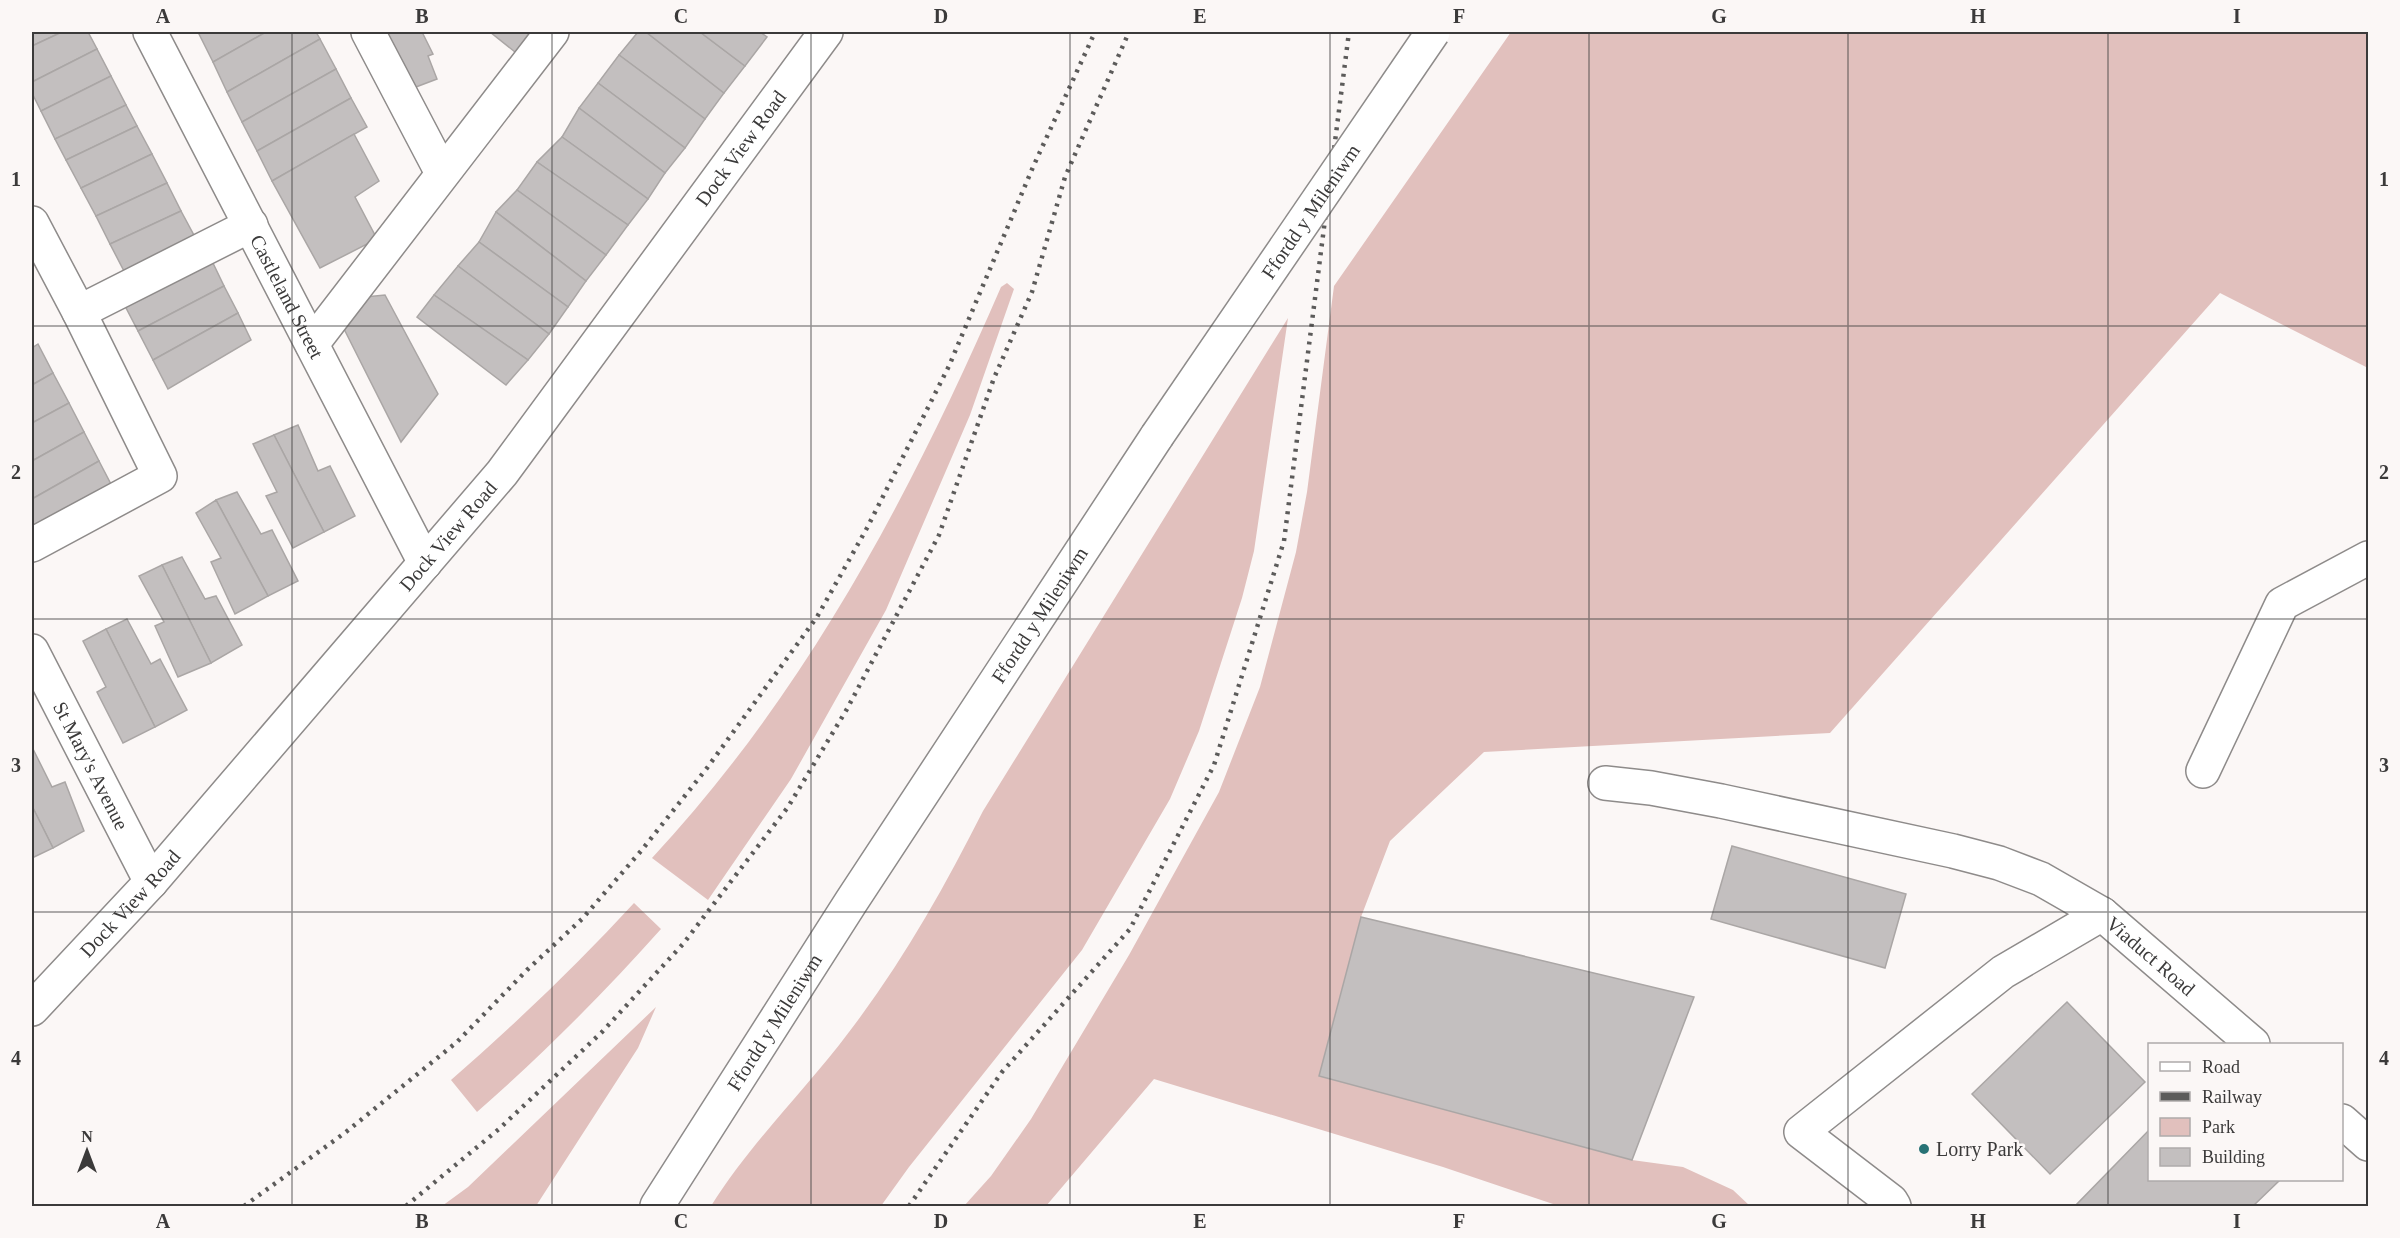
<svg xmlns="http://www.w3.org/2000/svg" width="2400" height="1238" font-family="'Times New Roman',serif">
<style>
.green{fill:#e1c0bd}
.building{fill:#c3bfbf;stroke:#aaa6a5;stroke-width:1.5}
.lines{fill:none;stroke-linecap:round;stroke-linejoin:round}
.minor-casing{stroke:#8e8b8a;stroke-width:36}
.minor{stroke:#fff;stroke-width:33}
.rail{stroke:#5c5b5a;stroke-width:4.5;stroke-dasharray:3 6;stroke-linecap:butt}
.minor-bridge-casing{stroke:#8e8b8a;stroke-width:36;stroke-linecap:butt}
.minor-bridge{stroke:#fff;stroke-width:33}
.grid{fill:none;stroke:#3b3a3a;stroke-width:1.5;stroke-opacity:0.55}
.poi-dot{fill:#277275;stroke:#fbf7f6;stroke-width:2}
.labels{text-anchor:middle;stroke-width:5;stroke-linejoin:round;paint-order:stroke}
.street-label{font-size:20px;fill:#3b3a3a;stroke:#fbf7f6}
.poi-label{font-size:20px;fill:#3b3a3a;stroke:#fbf7f6;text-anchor:start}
.neatline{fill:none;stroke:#3b3a3a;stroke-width:2}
.grid-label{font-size:20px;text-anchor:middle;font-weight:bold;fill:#3b3a3a}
</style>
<rect width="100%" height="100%" fill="#fbf7f6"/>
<g class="green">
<path d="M1511,32H2368V368L2220,293L1830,733L1484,752L1390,841L1361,917L1319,1076L1632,1160L1683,1167L1733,1190L1750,1206H1559L1443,1167L1154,1079L1046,1206H964L991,1176L1031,1119L1129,955L1219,792L1260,687L1296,552L1307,492L1334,286Z"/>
<path d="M1007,283L1014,289L970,415L886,610L791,779L708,900L652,858C807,691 911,494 1001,287Z"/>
<path d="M1288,318L1254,551L1242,598L1199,731L1170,799L1082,950L909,1167L881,1206H711C751,1142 804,1092 849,1032C902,963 944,888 983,811Z"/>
<path d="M634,903L661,929C603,994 543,1054 477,1112L451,1080C515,1024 576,966 634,903Z"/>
<path d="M656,1007L638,1048L536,1206H442L468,1187Z"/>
</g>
<g class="building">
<path d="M32,32H62L32,46Z"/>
<path d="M62,32H88L97,49L32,82V46Z"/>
<path d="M198,32H266L213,62Z"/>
<path d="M266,32H316L320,39L227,92L213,62Z"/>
<path d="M379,32H422L433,54L428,56L437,79L408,90Z"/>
<path d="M490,32H539L520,56Z"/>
<path d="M638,32H646L724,93L705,119L619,55Z"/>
<path d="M646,32H700L745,66L724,93Z"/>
<path d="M700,32H760L767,37L745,66Z"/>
<path d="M320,39L336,69L242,122L227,92Z"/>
<path d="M97,49L111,76L41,111L32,93V82Z"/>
<path d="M619,55L705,119L685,148L598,83Z"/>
<path d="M336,69L351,98L257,151L242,122Z"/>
<path d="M111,76L126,105L55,139L41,111Z"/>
<path d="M598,83L685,148L665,173L579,108Z"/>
<path d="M351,98L367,127L272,181L257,151Z"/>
<path d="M126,105L137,126L66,160L55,139Z"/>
<path d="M579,108L665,173L648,199L562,137Z"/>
<path d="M137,126L152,154L81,188L66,160Z"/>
<path d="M354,134L379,181L355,197L377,239L320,268L272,181Z"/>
<path d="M562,137L648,199L628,225L537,162Z"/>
<path d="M152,154L167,183L96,216L81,188Z"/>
<path d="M537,162L628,225L606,255L517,190Z"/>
<path d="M167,183L181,211L110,244L96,216Z"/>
<path d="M517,190L606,255L586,281L496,212Z"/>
<path d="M181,211L196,239L125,273L110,244Z"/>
<path d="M496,212L586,281L568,307L479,242Z"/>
<path d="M479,242L568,307L549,334L458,266Z"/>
<path d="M211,259L224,286L138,331L123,302Z"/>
<path d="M458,266L549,334L528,360L434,295Z"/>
<path d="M224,286L238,313L153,360L138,331Z"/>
<path d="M385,295L438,394L401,442L339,319L365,297Z"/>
<path d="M434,295L528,360L506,385L417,317Z"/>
<path d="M238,313L251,340L168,389L153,360Z"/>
<path d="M38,344L53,373L32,385V348Z"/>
<path d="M53,373L69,403L32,423V385Z"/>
<path d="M69,403L84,432L32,461V423Z"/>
<path d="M298,425L318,471L330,466L355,516L324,532L274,435Z"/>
<path d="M84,432L99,461L32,499V461Z"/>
<path d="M274,435L324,532L293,548L266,496L277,492L253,444Z"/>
<path d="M99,461L114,490L32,536V499Z"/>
<path d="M237,492L261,534L272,530L298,581L268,596L216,500Z"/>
<path d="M216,500L268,596L235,614L211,562L221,558L196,513Z"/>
<path d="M182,557L205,599L216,596L242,645L211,663L162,565Z"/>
<path d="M162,565L211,663L178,677L155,626L164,622L139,576Z"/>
<path d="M127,619L151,664L160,659L187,710L155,727L106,629Z"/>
<path d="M106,629L155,727L123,743L97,692L106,687L83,641Z"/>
<path d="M32,747L52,787L65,782L84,831L53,848L32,806Z"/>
<path d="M32,806L53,848L32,858Z"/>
<path d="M1732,846L1906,894L1885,968L1711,919Z"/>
<path d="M1361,917L1694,997L1632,1160L1319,1076Z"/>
<path d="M2067,1002L2145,1082L2050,1174L1972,1094Z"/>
<path d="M2150,1129V1180H2280L2253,1206H2080L2077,1204Z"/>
</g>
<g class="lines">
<g class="minor-casing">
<g id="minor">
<path id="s1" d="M150,32L425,563"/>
<path d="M368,32L442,173"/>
<path d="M32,223L79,312"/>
<path d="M312,344L552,32"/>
<path d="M32,545L160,476L79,312L251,225"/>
<path id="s2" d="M32,651L151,882"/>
<path d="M2203,771L2282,604L2368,558"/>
<path id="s3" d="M1605,783L1651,788L1721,801L1953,851L1999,863L2041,879L2102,914L2253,1044"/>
<path id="s4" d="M32,1009L151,882L502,473L826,32"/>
<path d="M2342,1121L2368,1144"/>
<path id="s5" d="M657,1206L851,902L1157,436"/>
<path d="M1894,1206L1891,1201L1801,1132L2003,972L2102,914"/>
</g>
</g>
<use href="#minor" class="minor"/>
<g class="rail">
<path d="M244,1206L346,1132L457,1042L527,970L582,919L641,851L707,768L817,617L867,528L949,366L1033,167L1095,32"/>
<path d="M406,1206L499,1129L602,1032L683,944L788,807L847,709L939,535L994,378L1032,292L1065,177L1129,32"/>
<path d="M909,1206L1002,1072L1130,929L1214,765L1284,541L1349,32"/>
</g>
<g class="minor-bridge-casing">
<g id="minor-bridge">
<path id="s6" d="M1157,436L1433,32"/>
</g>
</g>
<use href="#minor-bridge" class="minor-bridge"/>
</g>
<path class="grid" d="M292,32V1206M552,32V1206M811,32V1206M1070,32V1206M1330,32V1206M1589,32V1206M1848,32V1206M2108,32V1206M32,326H2368M32,619H2368M32,912H2368"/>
<circle class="poi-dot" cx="1924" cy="1149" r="6"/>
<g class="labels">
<g class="street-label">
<text dy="7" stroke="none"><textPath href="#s4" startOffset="1116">Dock View Road</textPath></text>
<text dy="7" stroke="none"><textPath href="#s6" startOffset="272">Ffordd y Mileniwm</textPath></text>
<text dy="7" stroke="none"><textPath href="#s1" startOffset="298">Castleland Street</textPath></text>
<text dy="7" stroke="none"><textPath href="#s4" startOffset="630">Dock View Road</textPath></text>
<text dy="7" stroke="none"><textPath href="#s5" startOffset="704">Ffordd y Mileniwm</textPath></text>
<text dy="7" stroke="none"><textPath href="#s2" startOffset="129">St Mary's Avenue</textPath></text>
<text dy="7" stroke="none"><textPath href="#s4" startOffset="144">Dock View Road</textPath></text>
<text dy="7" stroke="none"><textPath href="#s3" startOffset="582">Viaduct Road</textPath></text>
<text dy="7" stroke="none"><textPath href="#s5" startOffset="218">Ffordd y Mileniwm</textPath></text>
</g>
<g class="poi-label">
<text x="1936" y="1156">Lorry Park</text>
</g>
</g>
<rect width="2400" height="1238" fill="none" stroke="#fbf7f6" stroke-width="66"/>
<rect x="2148" y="1043" width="195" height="138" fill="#fbf7f6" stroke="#aeabab" stroke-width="1.5"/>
<rect x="2160" y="1062" width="30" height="9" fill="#ffffff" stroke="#aeabab" stroke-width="1.5"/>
<text x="2202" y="1073" font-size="18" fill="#3b3a3a">Road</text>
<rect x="2160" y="1092" width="30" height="9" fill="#5c5b5a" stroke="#aeabab" stroke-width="1.5"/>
<text x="2202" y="1103" font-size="18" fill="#3b3a3a">Railway</text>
<rect x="2160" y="1118" width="30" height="18" fill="#e1c0bd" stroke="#aeabab" stroke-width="1.5"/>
<text x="2202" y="1133" font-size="18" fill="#3b3a3a">Park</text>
<rect x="2160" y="1148" width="30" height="18" fill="#c3bfbf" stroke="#aeabab" stroke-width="1.5"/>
<text x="2202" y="1163" font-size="18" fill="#3b3a3a">Building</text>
<g transform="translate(87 1151)" stroke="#fbf7f6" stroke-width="4.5" paint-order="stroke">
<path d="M0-4.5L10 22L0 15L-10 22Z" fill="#3b3a3a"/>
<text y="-9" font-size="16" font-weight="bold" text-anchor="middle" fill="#3b3a3a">N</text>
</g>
<rect x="33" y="33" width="2334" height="1172" class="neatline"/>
<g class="grid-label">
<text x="163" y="23">A</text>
<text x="422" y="23">B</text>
<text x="681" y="23">C</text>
<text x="941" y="23">D</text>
<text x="1200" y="23">E</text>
<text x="1459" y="23">F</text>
<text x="1719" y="23">G</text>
<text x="1978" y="23">H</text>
<text x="2237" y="23">I</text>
<text x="16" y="186">1</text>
<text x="2384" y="186">1</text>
<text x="16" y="479">2</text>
<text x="2384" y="479">2</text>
<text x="16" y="772">3</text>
<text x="2384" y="772">3</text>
<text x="16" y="1065">4</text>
<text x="2384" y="1065">4</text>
<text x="163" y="1228">A</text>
<text x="422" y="1228">B</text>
<text x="681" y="1228">C</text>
<text x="941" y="1228">D</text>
<text x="1200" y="1228">E</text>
<text x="1459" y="1228">F</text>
<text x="1719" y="1228">G</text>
<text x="1978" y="1228">H</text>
<text x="2237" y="1228">I</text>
</g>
</svg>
